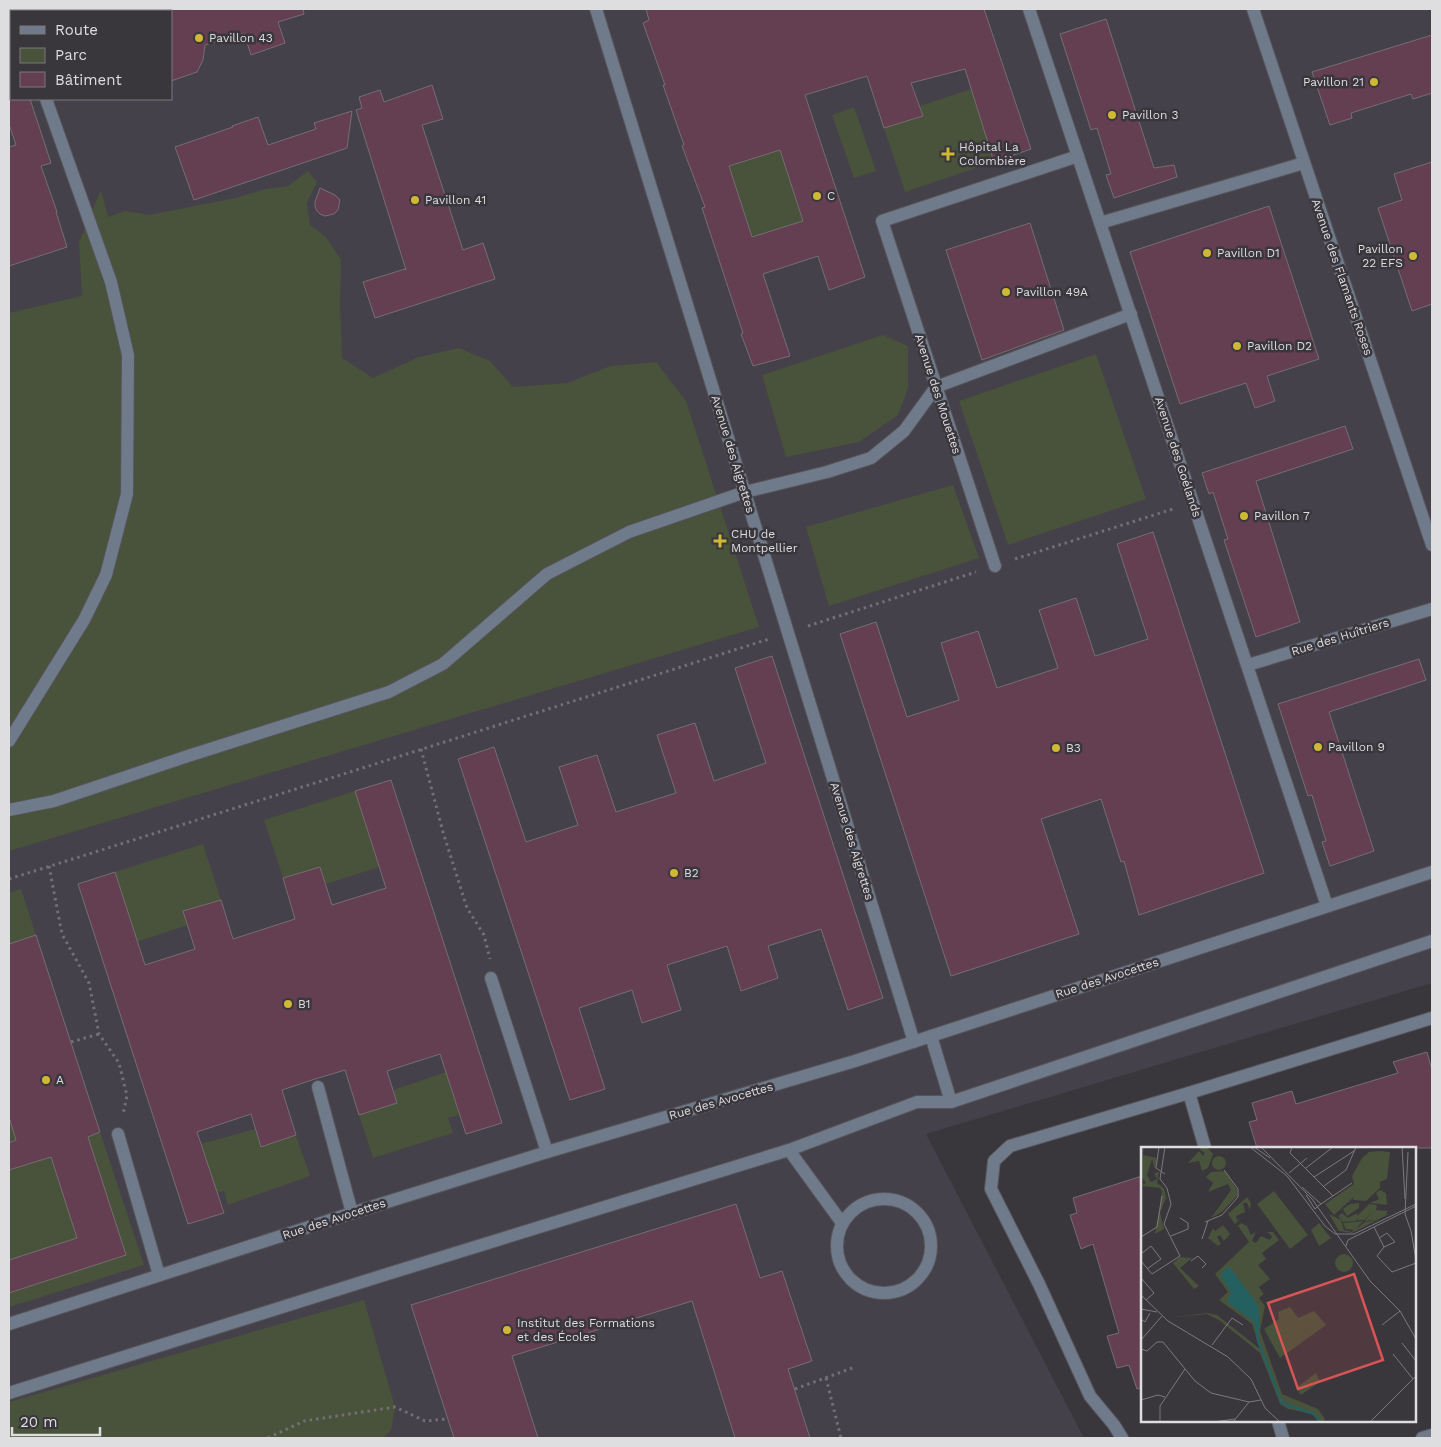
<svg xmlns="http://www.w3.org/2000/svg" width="1441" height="1447" font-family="'Work Sans',sans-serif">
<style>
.built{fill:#45414b;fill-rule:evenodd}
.green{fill:#49523a}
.building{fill:#643e51;stroke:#746e71;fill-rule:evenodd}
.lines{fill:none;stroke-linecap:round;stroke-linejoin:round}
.minor-casing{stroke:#57545a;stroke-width:14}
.path{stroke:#727075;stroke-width:3;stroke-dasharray:2.5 4;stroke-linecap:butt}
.minor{stroke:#6f7b8a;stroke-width:12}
.poi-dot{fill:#d0b836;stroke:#39363c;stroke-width:2}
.labels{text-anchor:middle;stroke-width:5;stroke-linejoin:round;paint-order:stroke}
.poi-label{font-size:12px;fill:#dedde0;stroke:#39363c;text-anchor:start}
.street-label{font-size:12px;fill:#dedde0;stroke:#39363c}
.inset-river{fill:none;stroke:#256061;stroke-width:2.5}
.inset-road{fill:none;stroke:#7b797e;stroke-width:1}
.view{fill:#d85556;fill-opacity:0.15;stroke:#d85556;stroke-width:2.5}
.inset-edge{fill:none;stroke:#dedde0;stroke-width:2.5}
</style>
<rect width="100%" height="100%" fill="#39363c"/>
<path class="built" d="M9,9H1432V983L926,1134L1084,1438H9ZM11,11H171V99H11Z"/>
<g class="green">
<path d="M971,89L994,162L905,192L884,128L923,116L920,106Z"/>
<path d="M854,107L876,171L854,178L832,115Z"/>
<path d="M780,150L803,221L752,237L729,166Z"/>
<path d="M308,171L317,182L307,203L310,225L326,237L341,260L340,305L342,358L373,378L419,357L459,348L490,361L513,387L568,383L610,366L656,362L686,401L759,627L9,851V313L82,296L79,242L101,190L108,217L125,211L149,215L235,198L265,189L288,186Z"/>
<path d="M883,335L908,346V388L898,415L859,442L786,457L762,375Z"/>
<path d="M1096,354L1146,499L1008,545L959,401Z"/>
<path d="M953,485L979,558L829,606L806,527Z"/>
<path d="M355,791L379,867L326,884L320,867L283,878L264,820Z"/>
<path d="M203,844L221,900L184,911L188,925L137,942L115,872Z"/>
<path d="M21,889L36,935L9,944V893Z"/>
<path d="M446,1072L459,1115L448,1118L453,1133L373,1158L359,1115L397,1103L393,1090Z"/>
<path d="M9,1117L16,1140L9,1143Z"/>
<path d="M255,1129L261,1147L296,1135L310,1176L228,1205L224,1191L217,1193L201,1144Z"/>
<path d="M100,1132L144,1265L9,1307V1293L126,1255L111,1210L77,1140Z"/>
<path d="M51,1157L77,1238L10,1260L9,1170Z"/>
<path d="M364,1300L395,1407L391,1430L383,1438H9V1402Z"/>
</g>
<g class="building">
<path d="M171,9H303L304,14L278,22L285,43L251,55L244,33L205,45L203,60L197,72L171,81Z"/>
<path d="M646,9H984L1031,149L994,162L965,69L911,83L923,116L884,128L867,76L805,95L865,277L829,290L818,256L763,274L790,356L753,366L741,334L743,333L702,208L705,207L682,146L684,145L663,85H665L643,23L649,20ZM780,150L803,221L752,237L729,166Z"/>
<path d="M1106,19L1154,168L1174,165L1177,177L1114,198L1106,175L1111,174L1097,128L1091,130L1060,34Z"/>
<path d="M1432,35V93L1413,99L1411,94L1351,113L1352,118L1330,125L1312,72Z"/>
<path d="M432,85L443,119L422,125L463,250L483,243L495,279L375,318L363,282L405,269L406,270L356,110L362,108L359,97L380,90L384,102Z"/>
<path d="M9,99H30L51,163L41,166L57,212H56L67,247L9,266V147L16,145L9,124Z"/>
<path d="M352,111L347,148L194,200L175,147L233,127L232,126L258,117L268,145L316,129L314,123Z"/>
<path d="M1432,162V304L1412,311L1378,208L1402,200L1394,174Z"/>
<path d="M320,188L335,195L340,200L338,210L334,214L325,216L320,214L317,211L315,207V202Z"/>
<path d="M1269,206L1319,359L1267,376L1275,401L1255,408L1246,383L1180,404L1130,252Z"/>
<path d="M1030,223L1064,330L982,360L946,250Z"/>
<path d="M1345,426L1353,449L1256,481L1300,622L1256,637L1224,540L1228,539L1213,492L1209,494L1202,473Z"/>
<path d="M1153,532L1264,873L1139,915L1124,861L1121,862L1101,799L1041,819L1079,934L951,976L840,634L876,622L907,717L959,700L941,643L978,631L997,688L1058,668L1039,610L1076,598L1095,656L1148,639L1117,544Z"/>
<path d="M772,656L883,998L848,1010L821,929L768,946L778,978L741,991L727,946L667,965L681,1010L642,1023L632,990L579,1008L605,1089L570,1100L458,759L494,747L526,842L578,825L559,767L597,755L616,812L676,793L657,735L695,723L714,781L766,763L735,668Z"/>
<path d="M1419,659L1426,680L1329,712L1374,851L1330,866L1322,842L1326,841L1312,795L1308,796L1278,704Z"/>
<path d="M391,780L502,1123L466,1134L440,1054L387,1071L397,1103L359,1115L345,1070L315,1079L282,1090L296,1135L261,1147L251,1114L197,1132L224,1213L188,1224L78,884L115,872L145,965L195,949L183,911L221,900L233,939L295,919L283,878L320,867L332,905L386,888L355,791Z"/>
<path d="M36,935L100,1132L88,1137L126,1255L9,1293V1260L77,1238L51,1157L9,1170V1143L16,1140L9,1117V944Z"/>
<path d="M1427,1052L1432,1070V1148H1257L1249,1122L1257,1120L1252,1103L1292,1091L1296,1104L1398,1073L1393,1062Z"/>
<path d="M1142,1176V1388L1137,1389L1129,1365L1117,1368L1107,1336L1119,1333L1093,1244L1081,1249L1070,1215L1077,1213L1073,1198Z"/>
<path d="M736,1204L760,1278L782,1271L812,1361L788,1369L810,1438H735L692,1301L512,1356L538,1438H454L411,1305Z"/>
</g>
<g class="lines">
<g class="minor-casing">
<g id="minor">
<path d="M23,9L24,11"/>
<path d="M596,9L914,1042"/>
<path d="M1029,9L1327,906"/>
<path d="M1253,9L1432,545"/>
<path d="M1100,223L1304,163"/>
<path d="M995,566L882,221L1078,156"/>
<path d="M1248,665L1432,609"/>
<path d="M9,741L84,620L106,575L127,494L128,355L111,282L46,99"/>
<path d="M9,810L54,801L188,756L389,692L443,664L547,574L629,532L745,492L827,472L871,458L904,431L936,387L1131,314"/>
<path d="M491,978L547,1152"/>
<path d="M931,1036L951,1102"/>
<path d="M318,1087L352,1213"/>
<path d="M1189,1093L1205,1148"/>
<path d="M118,1134L159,1275"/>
<path d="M789,1150L917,1102H951L1432,941"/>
<circle cx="884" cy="1246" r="47"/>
<path d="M9,1324L352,1213L547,1152L855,1061L1432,872"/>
<path d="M9,1393L381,1276L789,1150L842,1223"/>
<path d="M1278,1421L1283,1438"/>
<path d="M1122,1438L1114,1425L1090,1396L1039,1284L991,1189L994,1161L1010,1146L1189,1093L1432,1018"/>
<path d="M1422,1438L1432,1435"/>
</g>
</g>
<g class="path">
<path d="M1015,559L1173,509"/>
<path d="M808,626L976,572"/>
<path d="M421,749L443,832L467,908L484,935L490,959"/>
<path d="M49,866L62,934L89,983L99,1034L119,1063L127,1096L123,1114"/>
<path d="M9,879L350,772L769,639"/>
<path d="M71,1042L99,1034"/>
<path d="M826,1378L841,1438"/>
<path d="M795,1389L855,1367"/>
<path d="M268,1438L304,1421L395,1407L425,1421L447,1419"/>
</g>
<use href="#minor" class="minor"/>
</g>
<g class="poi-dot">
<circle cx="199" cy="38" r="5"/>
<circle cx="1374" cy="82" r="5"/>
<circle cx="1112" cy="115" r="5"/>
<path d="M945.5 146.5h5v5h5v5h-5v5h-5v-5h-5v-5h5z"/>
<circle cx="817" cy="196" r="5"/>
<circle cx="415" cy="200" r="5"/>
<circle cx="1207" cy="253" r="5"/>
<circle cx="1413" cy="256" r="5"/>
<circle cx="1006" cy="292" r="5"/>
<circle cx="1237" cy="346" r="5"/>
<circle cx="1244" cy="516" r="5"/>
<path d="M717.5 533.5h5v5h5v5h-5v5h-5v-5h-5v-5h5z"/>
<circle cx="1318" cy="747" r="5"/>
<circle cx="1056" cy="748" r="5"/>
<circle cx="674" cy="873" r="5"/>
<circle cx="288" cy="1004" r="5"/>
<circle cx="46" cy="1080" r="5"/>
<circle cx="507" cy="1330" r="5"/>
</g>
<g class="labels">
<g class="poi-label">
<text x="209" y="42">Pavillon 43</text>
<text x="1364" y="86" text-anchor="end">Pavillon 21</text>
<text x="1122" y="119">Pavillon 3</text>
<text x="959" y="151">Hôpital La<tspan x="959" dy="14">Colombière</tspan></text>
<text x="827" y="200">C</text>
<text x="425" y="204">Pavillon 41</text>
<text x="1403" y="253" text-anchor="end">Pavillon<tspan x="1403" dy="14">22 EFS</tspan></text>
<text x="1217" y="257">Pavillon D1</text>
<text x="1016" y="296">Pavillon 49A</text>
<text x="1247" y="350">Pavillon D2</text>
<text x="1254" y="520">Pavillon 7</text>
<text x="731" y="538">CHU de<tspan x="731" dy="14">Montpellier</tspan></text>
<text x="1328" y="751">Pavillon 9</text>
<text x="1066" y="752">B3</text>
<text x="684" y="877">B2</text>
<text x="298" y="1008">B1</text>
<text x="56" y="1084">A</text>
<text x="517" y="1327">Institut des Formations<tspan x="517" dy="14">et des Écoles</tspan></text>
</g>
<g class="street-label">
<text transform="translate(1342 277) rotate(71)" y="4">Avenue des Flamants Roses</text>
<text transform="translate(938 394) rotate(72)" y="4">Avenue des Mouettes</text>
<text transform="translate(733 454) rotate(73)" y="4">Avenue des Aigrettes</text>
<text transform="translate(1178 457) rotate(72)" y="4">Avenue des Goélands</text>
<text transform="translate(1340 637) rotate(-17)" y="4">Rue des Huîtriers</text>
<text transform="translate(852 841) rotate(73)" y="4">Avenue des Aigrettes</text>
<text transform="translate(1107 978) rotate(-18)" y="4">Rue des Avocettes</text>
<text transform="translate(721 1101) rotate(-16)" y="4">Rue des Avocettes</text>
<text transform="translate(334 1219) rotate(-18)" y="4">Rue des Avocettes</text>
</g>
</g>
<g transform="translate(1141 1147)">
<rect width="275" height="275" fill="#39363c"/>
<path d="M0,0H3L2,8L16,11L14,23L11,12L6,28L10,35L16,32L13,26L18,25L16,36L23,41L25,51L19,66L23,82L14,87L21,45L19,41L0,39L5,36L0,29ZM60,0H66L72,7L67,21L61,24L58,14L47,16L58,4L62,9L64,6L59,3ZM238,4L249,5L246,32L239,35V41L225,54L212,53L213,50L193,68L184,57L213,37L211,29L221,11L228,5ZM71 16a7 7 0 1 1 14 0a7 7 0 1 1-14 0ZM84,24L96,43V49L81,65L70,71L90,43L87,37L67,45L72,36L65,30L70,25ZM239,43L245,46L246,58L229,56L238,52L235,46ZM133,44L167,88L149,102L116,57ZM106,50L110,56L109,63L106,56H102L104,65L95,69L96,73L99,72L94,77L87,67ZM209,57L218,56V61L206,69L202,62ZM228,57L236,58L235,63L247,64L245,67H248L211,86L198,84L188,67L200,73L203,83L211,85L213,83L205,82L202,76L222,74L215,82L224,75L236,73L223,74L232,65L223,73H216V70L215,74L202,75L197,69L201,66L207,71L216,66V69ZM100,76L106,79L110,88L115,85L111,94L115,96L120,89L129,93L131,89L126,85H132L138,93L121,106L125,112L117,118L129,132L118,140L123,147L118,151L124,159L119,184L141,247L177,262L184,272L181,275L171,267L147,262L139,257L119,206L78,173L66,167L26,171L66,166L76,168L119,202L111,177L78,153L87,145L74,127L108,95L97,79ZM178,76L190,91L178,99L170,83ZM82,78L89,87L83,94L79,88L76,90L80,97L77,99L67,91L72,81L74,84ZM194 116a9 9 0 1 1 18 0a9 9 0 1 1-18 0ZM39,110L51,111L39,121L58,139L53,142L32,116ZM149,160L157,171L173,164L185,178L139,211L123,182L138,172L137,165ZM175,226L179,235L160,248L155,241Z" fill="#49523a"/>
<path d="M88,119L117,158L119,182H114L112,174L86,155L90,145L79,128Z" fill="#256061"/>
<path class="inset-river" d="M116,182L117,194L141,256L173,267L179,275"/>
<path class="inset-road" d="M18,0L15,21L24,27M109,0L146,29L184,79L194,87H213L275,57M113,0L129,11M120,0L171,52L229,134L259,164L275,192M151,0L149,6L192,49M261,0L264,52M267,5L264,67L270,84L275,113M165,21L192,0M148,26L166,11M173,30L213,4M183,39L205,23L215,0M161,40L180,57M165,48L174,62L177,59M177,59L211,36M64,75L81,68L97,50V42L83,23M233,80L243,100L236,109L251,125L275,116M30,89L47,82V76L39,71M0,90L16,80L21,49M238,91L246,86L254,95L243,100M61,92L67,74M205,99L207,93L275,59M0,107L10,99L20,112L6,122M0,114L11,127M50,114L57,109L65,117L61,121M11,127L39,109L23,77L30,57L26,41L19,32L24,0M0,131L13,146L5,153M0,148L27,174L87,210L110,232L124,261L139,275M0,162L16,165M0,172L4,175L9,166M241,178L259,164M0,193L21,169M261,196L275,214M71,198L91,171L102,178M0,202L6,204L16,195H22L54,234L70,246L108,255L120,253M252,207L272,232M0,253L17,248L24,250M19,275V259L44,222M72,275L94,272M92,275L108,255M229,275L275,229"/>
<path class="view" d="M213,127L242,213L157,242L127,156Z"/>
<rect width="275" height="275" class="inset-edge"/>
</g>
<rect width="1441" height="1447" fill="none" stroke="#dedde0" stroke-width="20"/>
<rect x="10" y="10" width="162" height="90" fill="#39363c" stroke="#7b797e"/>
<rect x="20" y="26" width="25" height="8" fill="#6f7b8a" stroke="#7b797e"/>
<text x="55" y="35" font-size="15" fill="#dedde0">Route</text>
<rect x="20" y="48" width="25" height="15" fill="#49523a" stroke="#7b797e"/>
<text x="55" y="60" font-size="15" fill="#dedde0">Parc</text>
<rect x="20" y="72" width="25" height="15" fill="#643e51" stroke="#7b797e"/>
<text x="55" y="85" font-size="15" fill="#dedde0">Bâtiment</text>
<path d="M12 1427v8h88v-8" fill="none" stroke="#dedde0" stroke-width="2.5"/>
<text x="20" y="1427" font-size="15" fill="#dedde0" stroke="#39363c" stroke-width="4" paint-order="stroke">20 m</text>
</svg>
